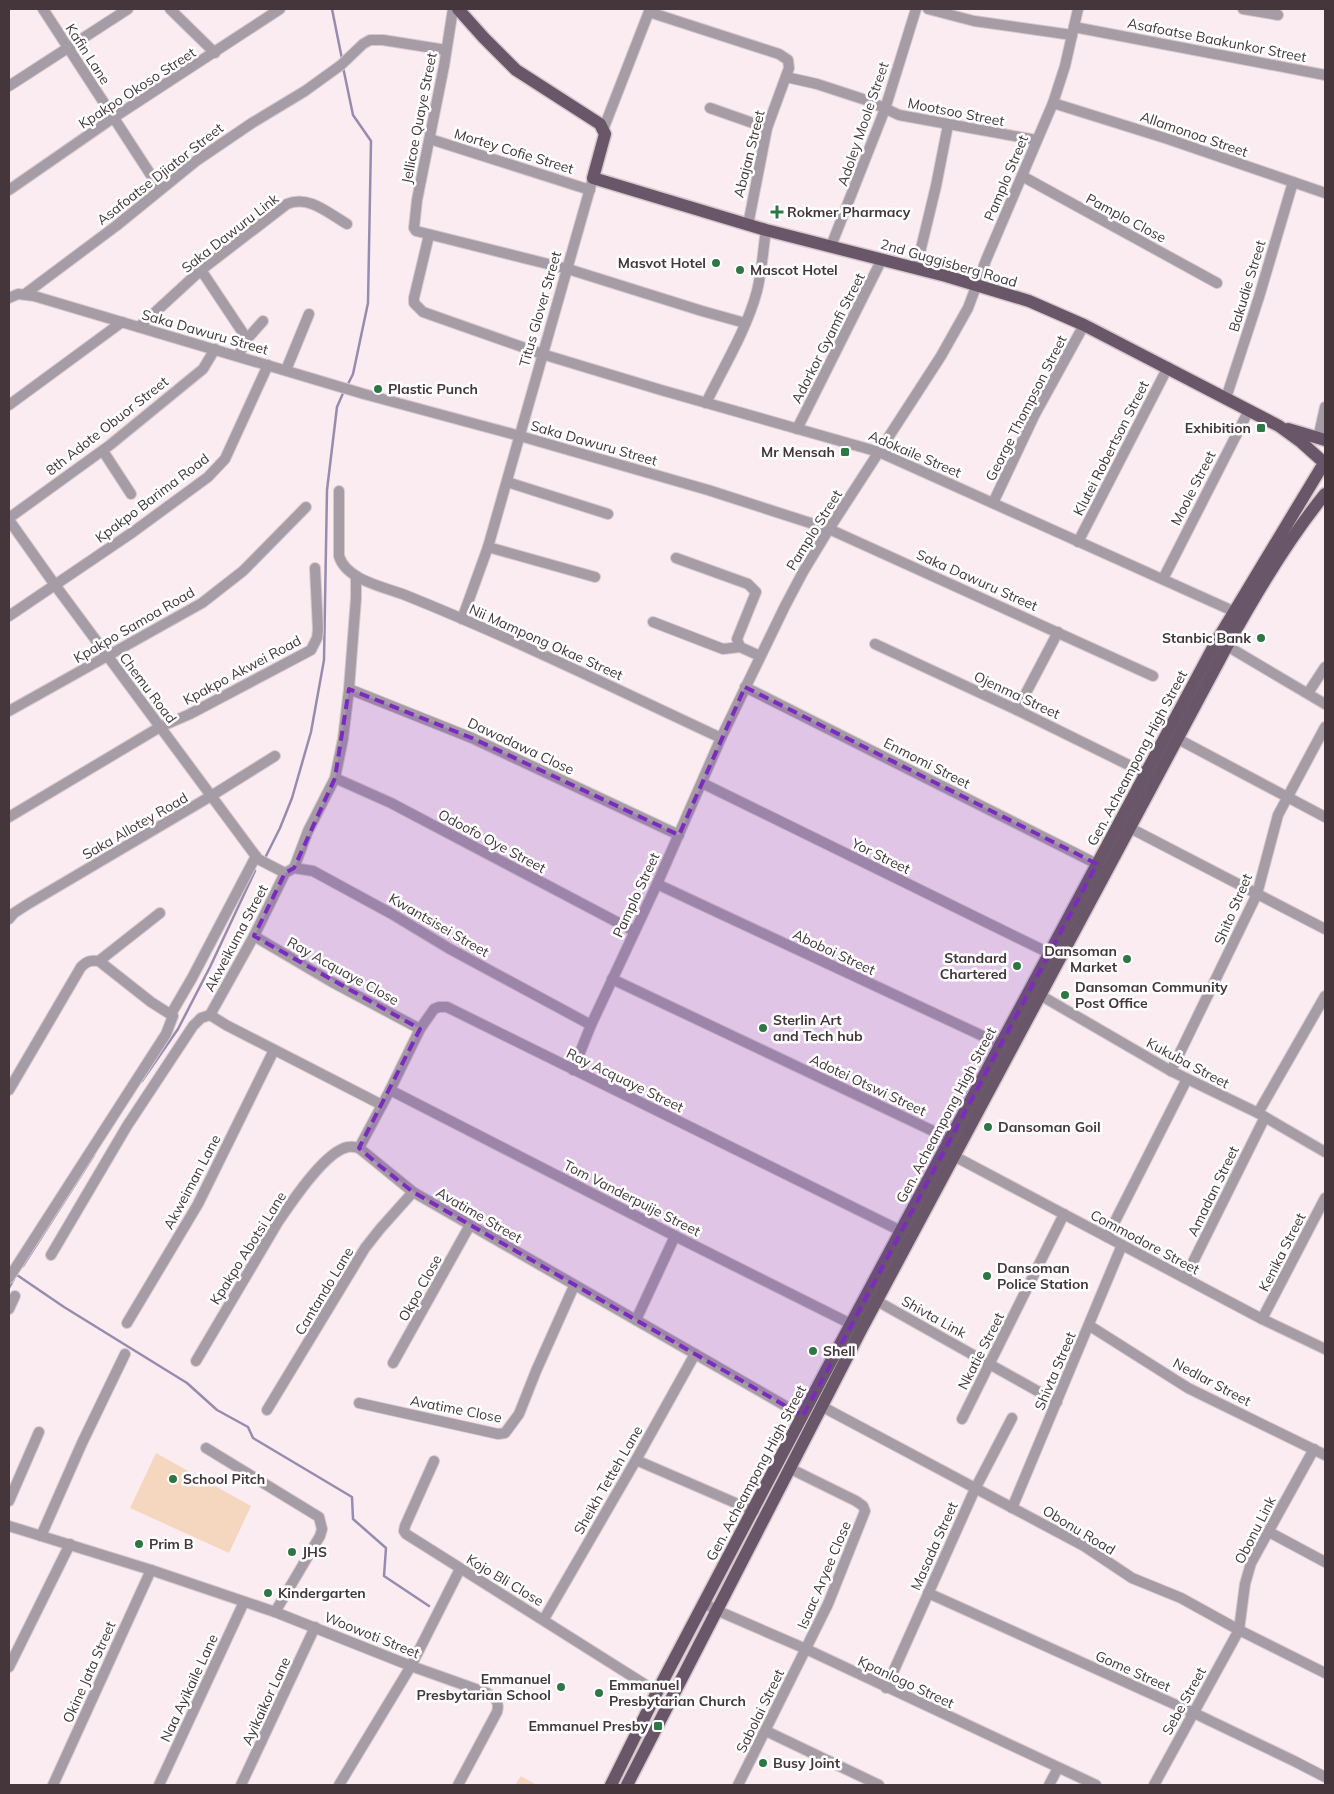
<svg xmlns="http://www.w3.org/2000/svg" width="1334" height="1794" font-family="Mulish,sans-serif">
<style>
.green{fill:#f5d7c0}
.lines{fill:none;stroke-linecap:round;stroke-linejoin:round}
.stream{stroke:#988cae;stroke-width:2.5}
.minor-casing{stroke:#d6c8cd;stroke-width:12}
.major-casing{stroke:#d6c8cd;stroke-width:15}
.minor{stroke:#a69ca6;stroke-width:10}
.major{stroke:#695769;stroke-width:12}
.marked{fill:#7b2cbf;fill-opacity:0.2;stroke:#7b2cbf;stroke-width:4;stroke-dasharray:10 6;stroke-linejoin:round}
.poi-dot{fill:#2e7745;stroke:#fff;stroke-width:2}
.labels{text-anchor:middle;stroke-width:5;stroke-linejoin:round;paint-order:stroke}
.street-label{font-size:14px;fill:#44363b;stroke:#fff}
.poi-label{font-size:14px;font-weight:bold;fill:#44363b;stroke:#fff;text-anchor:start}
</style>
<rect width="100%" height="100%" fill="#fbecf1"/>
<g class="green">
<path d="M156,1453L251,1506L229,1553L130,1508Z"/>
<path d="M521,1776L535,1784L537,1785H515Z"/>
</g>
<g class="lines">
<g class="stream">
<path d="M332,9L342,59"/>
<path d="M343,67L353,115L371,141L368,303L353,374L347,386"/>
<path d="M266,856L280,828L292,798L311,732L324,660L327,490L337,407L344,391"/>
<path d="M142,1081L178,1029L210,967L255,871"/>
<path d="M23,1266L94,1155"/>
<path d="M17,1275L64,1307L187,1383L217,1410L248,1427L253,1438L352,1497L353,1519L386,1548L384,1576L429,1606"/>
<path d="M9,1288L14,1279"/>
</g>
<g class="minor-casing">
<g id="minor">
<path d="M43,9L160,189"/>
<path d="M170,9L215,53"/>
<path d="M453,9L444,66L417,200L414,228L416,231L568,269L702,311L745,323"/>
<path d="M928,9L974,21L1072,35"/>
<path d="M1243,9L1278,15"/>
<path d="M649,12L779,54L788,60L789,68L767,128L748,225"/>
<path d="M1074,27L1325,75"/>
<path d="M786,77L817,84L869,101L899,115L1036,140"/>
<path d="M9,86L128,9"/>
<path d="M1053,103L1168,139L1325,193"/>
<path d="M710,108L767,128"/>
<path d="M603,130L650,9"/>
<path d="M430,139L590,190"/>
<path d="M1022,176L1217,283"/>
<path d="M9,190L113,118L280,9"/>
<path d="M429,235L414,298V303L423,312L542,354L661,390L879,452L1233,611"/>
<path d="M831,246L885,109L916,9"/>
<path d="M916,269L936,186L948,125"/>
<path d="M201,270L247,339L238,356"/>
<path d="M25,294L116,226L196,161L252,123L305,91L341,65L363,44L370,40H383L446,50"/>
<path d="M9,298L18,294L34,296L364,394L520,436L708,490L829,529L1153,676"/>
<path d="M139,327L201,270L287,204C309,195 328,213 347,224"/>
<path d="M247,339L263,321"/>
<path d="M286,370L309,314"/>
<path d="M1226,398L1259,297L1293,182"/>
<path d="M706,403C723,368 747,329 757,291C762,271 763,250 766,230"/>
<path d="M9,405L122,322"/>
<path d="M797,429L882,259"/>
<path d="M1319,434L1325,407"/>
<path d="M103,451L131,494"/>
<path d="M507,482L608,514"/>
<path d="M339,491V556C346,580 384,587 405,595C512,638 616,689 721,738"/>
<path d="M993,503L1035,414L1084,325"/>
<path d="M9,518L110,445L203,369L215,349"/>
<path d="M9,520L55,585L258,859L285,873"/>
<path d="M1078,542L1168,367"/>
<path d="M488,547L595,577"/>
<path d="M676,558L748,584L756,592L737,639L740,647L760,656"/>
<path d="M1163,579L1249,410"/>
<path d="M9,616L133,532L208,477L225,459L268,365"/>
<path d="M462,619L488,547L593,178"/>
<path d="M653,622L723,649L740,647"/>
<path d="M875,644L1017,710L1147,774"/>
<path d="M1227,646L1325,704"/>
<path d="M745,687L1097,864"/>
<path d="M349,689L472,738L679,835"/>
<path d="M1308,693L1325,667"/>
<path d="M1017,710L1058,632"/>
<path d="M9,711L202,603L243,571L306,507"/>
<path d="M1178,739L1325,817"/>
<path d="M335,778L391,803L634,931"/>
<path d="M702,783L1049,953"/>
<path d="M9,817L160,727L190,714L311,650L317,638L318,630L315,568"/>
<path d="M1130,828L1325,929"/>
<path d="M294,868L308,831L335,778L343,739L349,689L356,598V577"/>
<path d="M285,873L294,868L313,871L392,914L450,949L591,1025"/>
<path d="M657,884L1000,1044"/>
<path d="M9,919L14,913L28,904L211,796L275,756"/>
<path d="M254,936L332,982L420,1029"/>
<path d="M99,961L160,913"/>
<path d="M612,979L950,1139"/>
<path d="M1040,995L1171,1071L1258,1113L1325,1152"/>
<path d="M171,1014L192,978L256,856"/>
<path d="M210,1015L226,1025L382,1105"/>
<path d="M210,1015L254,936L285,873"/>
<path d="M573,1070L591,1025L657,884L721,738L785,606L803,572L829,529L941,356L968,308L986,260L1053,103L1065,66L1078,9"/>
<path d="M1171,1071L1257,894L1278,815L1325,727"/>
<path d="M9,1090L81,967C87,961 91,960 99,961L151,1002L173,1016L166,1034L9,1278"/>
<path d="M390,1090L675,1236L857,1327"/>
<path d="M1258,1113L1325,996"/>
<path d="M359,1148L390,1090L420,1029L434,1009L439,1007H447L901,1231"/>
<path d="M359,1148L413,1192L803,1416"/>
<path d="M954,1156L1262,1319L1325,1349"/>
<path d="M1107,1237L1187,1079"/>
<path d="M51,1255L127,1126L193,1026L201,1018L210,1015"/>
<path d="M1185,1278L1265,1117"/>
<path d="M877,1301L1057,1402"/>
<path d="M9,1309L15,1296"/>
<path d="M1262,1319L1325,1198"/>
<path d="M636,1320L675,1236"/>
<path d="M127,1323L198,1204L274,1050"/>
<path d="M1090,1326L1188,1388L1325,1455"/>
<path d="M196,1361L278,1222C291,1203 325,1151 348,1147C352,1146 355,1147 359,1148"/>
<path d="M393,1363L470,1225"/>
<path d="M359,1403L498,1434L505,1433L519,1414L536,1371L574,1286"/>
<path d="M821,1406L1084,1546L1132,1578L1181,1598L1239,1630L1325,1673"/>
<path d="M267,1410L365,1248L380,1229L413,1192"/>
<path d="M962,1419L1064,1214"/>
<path d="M206,1448L319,1517L322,1529L320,1536L275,1612"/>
<path d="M636,1460L754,1511"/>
<path d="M434,1461L405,1526L404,1531L406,1534L657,1692"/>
<path d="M9,1501L39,1432"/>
<path d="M1012,1508L1122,1245"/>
<path d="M9,1526L151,1570L275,1612L411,1666L487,1693C495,1698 500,1701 497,1712L458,1785"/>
<path d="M1269,1532L1325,1562"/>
<path d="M41,1536L82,1443L125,1354"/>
<path d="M928,1593L1194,1713L1294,1761L1325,1777"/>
<path d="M704,1603L716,1610L806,1649L1096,1785"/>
<path d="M544,1619L636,1460L695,1354"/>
<path d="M9,1667L70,1544"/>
<path d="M886,1688L975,1489L1012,1418"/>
<path d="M766,1731L879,1785"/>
<path d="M53,1785L151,1570"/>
<path d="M159,1785L244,1602"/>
<path d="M241,1785L315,1627"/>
<path d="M339,1785L411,1666L460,1569"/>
<path d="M738,1785L828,1604L865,1511L863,1506L856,1501L789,1468"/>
<path d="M1049,1785L1058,1768"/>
<path d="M1154,1785L1239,1630L1245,1584L1251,1563L1314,1449"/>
</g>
</g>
<g class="major-casing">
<g id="major">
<path d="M458,9L484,38L516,70L600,124L605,134L593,178L766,230L946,276L1029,301L1084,325L1279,426L1301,442L1320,459"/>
<path d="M1288,429L1325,440"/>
<path d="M611,1785L657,1692L829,1365L1216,642L1321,468"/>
<path d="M627,1785L861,1330L1227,646C1255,595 1289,538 1325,494"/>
</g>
</g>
<use href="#minor" class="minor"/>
<use href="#major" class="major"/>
</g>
<path class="marked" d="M745,687L1097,864L803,1416L413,1192L380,1166L359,1148L420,1029L254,936L285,873L294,868L335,778L349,689L472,738L679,835Z"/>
<g class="poi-dot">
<path d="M774.5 204.5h5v5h5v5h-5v5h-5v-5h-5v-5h5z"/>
<circle cx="716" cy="263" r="5"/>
<circle cx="740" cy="270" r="5"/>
<circle cx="378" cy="389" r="5"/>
<rect x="1256" y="423" width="10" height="10" rx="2.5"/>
<rect x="840" y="447" width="10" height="10" rx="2.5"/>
<circle cx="1261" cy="638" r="5"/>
<circle cx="1127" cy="959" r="5"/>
<circle cx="1017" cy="966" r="5"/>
<circle cx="1065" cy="995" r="5"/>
<circle cx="763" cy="1028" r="5"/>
<circle cx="988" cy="1127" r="5"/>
<circle cx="987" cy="1276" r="5"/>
<circle cx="813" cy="1351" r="5"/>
<circle cx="173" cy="1479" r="5"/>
<circle cx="139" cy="1544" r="5"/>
<circle cx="292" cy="1552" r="5"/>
<circle cx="268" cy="1593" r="5"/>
<circle cx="561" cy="1687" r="5"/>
<circle cx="599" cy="1693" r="5"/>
<rect x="653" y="1721" width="10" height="10" rx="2.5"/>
<circle cx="763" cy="1763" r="5"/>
</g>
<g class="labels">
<g class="street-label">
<text transform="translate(1217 40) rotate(11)" y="5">Asafoatse Baakunkor Street</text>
<text transform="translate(88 54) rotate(57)" y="5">Kafin Lane</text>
<text transform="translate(137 88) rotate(-33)" y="5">Kpakpo Okoso Street</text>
<text transform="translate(956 112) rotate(11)" y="5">Mootsoo Street</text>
<text transform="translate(419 118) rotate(-79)" y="5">Jellicoe Quaye Street</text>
<text transform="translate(863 124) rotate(-71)" y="5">Adoley Moole Street</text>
<text transform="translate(1194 134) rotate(19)" y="5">Allamonoa Street</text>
<text transform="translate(514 151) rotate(17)" y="5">Mortey Cofie Street</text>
<text transform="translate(749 154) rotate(-76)" y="5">Abajan Street</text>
<text transform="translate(160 174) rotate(-38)" y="5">Asafoatse Djiator Street</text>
<text transform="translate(1006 178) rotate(-67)" y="5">Pamplo Street</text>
<text transform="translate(1126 218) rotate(28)" y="5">Pamplo Close</text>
<text transform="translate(230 233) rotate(-38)" y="5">Saka Dawuru Link</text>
<text transform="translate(949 263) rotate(16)" y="5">2nd Guggisberg Road</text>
<text transform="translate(1247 286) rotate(-73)" y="5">Bakudie Street</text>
<text transform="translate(540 309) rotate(-74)" y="5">Titus Glover Street</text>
<text transform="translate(205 332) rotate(16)" y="5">Saka Dawuru Street</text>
<text transform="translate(828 338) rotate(-63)" y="5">Adorkor Gyamfi Street</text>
<text transform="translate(1026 408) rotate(-63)" y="5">George Thompson Street</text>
<text transform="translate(107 426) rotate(-38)" y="5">8th Adote Obuor Street</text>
<text transform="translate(594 443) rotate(16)" y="5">Saka Dawuru Street</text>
<text transform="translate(1111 448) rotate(-63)" y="5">Klutei Robertson Street</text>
<text transform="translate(915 454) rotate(23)" y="5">Adokaile Street</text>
<text transform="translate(1193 488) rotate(-63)" y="5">Moole Street</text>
<text transform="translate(152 498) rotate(-37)" y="5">Kpakpo Barima Road</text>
<text transform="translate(814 530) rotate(-58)" y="5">Pamplo Street</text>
<text transform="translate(977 580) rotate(24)" y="5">Saka Dawuru Street</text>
<text transform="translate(134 625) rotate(-30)" y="5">Kpakpo Samoa Road</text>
<text transform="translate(546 642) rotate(24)" y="5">Nii Mampong Okae Street</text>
<text transform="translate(242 670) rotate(-28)" y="5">Kpakpo Akwei Road</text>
<text transform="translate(148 688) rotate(53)" y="5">Chemu Road</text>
<text transform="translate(1017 695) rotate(25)" y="5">Ojenma Street</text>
<text transform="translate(521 746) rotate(25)" y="5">Dawadawa Close</text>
<text transform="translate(1137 758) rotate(-62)" y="5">Gen. Acheampong High Street</text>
<text transform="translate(927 763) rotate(27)" y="5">Enmomi Street</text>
<text transform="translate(135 826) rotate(-30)" y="5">Saka Allotey Road</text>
<text transform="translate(492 841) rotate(28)" y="5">Odoofo Oye Street</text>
<text transform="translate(881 856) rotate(26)" y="5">Yor Street</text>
<text transform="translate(636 895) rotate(-65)" y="5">Pamplo Street</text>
<text transform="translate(1233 909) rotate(-67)" y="5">Shito Street</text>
<text transform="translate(439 925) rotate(30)" y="5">Kwantsisei Street</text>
<text transform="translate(236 938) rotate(-62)" y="5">Akweikuma Street</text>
<text transform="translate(834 952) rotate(25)" y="5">Aboboi Street</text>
<text transform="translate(343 971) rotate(29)" y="5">Ray Acquaye Close</text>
<text transform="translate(1188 1063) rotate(28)" y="5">Kukuba Street</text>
<text transform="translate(625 1080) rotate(26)" y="5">Ray Acquaye Street</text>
<text transform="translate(868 1085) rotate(25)" y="5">Adotei Otswi Street</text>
<text transform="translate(946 1115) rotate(-62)" y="5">Gen. Acheampong High Street</text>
<text transform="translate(192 1182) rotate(-62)" y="5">Akweiman Lane</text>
<text transform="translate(1213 1191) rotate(-64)" y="5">Amadan Street</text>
<text transform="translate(632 1198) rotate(27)" y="5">Tom Vanderpuije Street</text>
<text transform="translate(479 1215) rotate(30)" y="5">Avatime Street</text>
<text transform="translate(1145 1242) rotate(28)" y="5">Commodore Street</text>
<text transform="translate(248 1248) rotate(-58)" y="5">Kpakpo Abotsi Lane</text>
<text transform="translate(1282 1252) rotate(-63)" y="5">Kenika Street</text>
<text transform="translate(420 1288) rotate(-61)" y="5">Okpo Close</text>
<text transform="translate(324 1291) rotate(-59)" y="5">Cantando Lane</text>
<text transform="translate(934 1317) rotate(29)" y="5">Shivta Link</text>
<text transform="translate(981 1351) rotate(-63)" y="5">Nkatie Street</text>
<text transform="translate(1055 1371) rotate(-67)" y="5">Shivta Street</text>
<text transform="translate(1212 1382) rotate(28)" y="5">Nedlar Street</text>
<text transform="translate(456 1409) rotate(11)" y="5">Avatime Close</text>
<text transform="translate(756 1473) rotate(-62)" y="5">Gen. Acheampong High Street</text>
<text transform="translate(608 1480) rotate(-60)" y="5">Sheikh Tetteh Lane</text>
<text transform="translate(1079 1530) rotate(31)" y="5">Obonu Road</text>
<text transform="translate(1255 1530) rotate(-63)" y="5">Obonu Link</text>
<text transform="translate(934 1546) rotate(-66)" y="5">Masada Street</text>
<text transform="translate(824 1575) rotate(-67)" y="5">Isaac Aryee Close</text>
<text transform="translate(505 1580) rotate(31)" y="5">Kojo Bli Close</text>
<text transform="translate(372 1635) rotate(22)" y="5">Woowoti Street</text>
<text transform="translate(1133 1671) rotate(24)" y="5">Gome Street</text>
<text transform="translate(89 1672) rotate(-66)" y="5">Okine Jata Street</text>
<text transform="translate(906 1682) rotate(25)" y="5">Kpanlogo Street</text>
<text transform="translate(189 1688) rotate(-65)" y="5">Naa Ayikaile Lane</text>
<text transform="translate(266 1701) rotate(-65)" y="5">Ayikaikor Lane</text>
<text transform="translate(1184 1701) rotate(-61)" y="5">Sebe Street</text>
<text transform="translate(760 1711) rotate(-64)" y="5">Sabolai Street</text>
</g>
<g class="poi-label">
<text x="787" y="217">Rokmer Pharmacy</text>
<text x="706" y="268" text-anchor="end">Masvot Hotel</text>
<text x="750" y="275">Mascot Hotel</text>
<text x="388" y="394">Plastic Punch</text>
<text x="1251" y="433" text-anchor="end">Exhibition</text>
<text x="835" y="457" text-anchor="end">Mr Mensah</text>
<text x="1251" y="643" text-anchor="end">Stanbic Bank</text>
<text x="1117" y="956" text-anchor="end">Dansoman<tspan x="1117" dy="16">Market</tspan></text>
<text x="1007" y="963" text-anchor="end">Standard<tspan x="1007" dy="16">Chartered</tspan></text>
<text x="1075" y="992">Dansoman Community<tspan x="1075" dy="16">Post Office</tspan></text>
<text x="773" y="1025">Sterlin Art<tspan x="773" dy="16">and Tech hub</tspan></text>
<text x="998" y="1132">Dansoman Goil</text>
<text x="997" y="1273">Dansoman<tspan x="997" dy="16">Police Station</tspan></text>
<text x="823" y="1356">Shell</text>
<text x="183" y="1484">School Pitch</text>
<text x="149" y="1549">Prim B</text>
<text x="302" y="1557">JHS</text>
<text x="278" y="1598">Kindergarten</text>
<text x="551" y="1684" text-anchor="end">Emmanuel<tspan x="551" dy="16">Presbytarian School</tspan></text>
<text x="609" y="1690">Emmanuel<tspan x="609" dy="16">Presbytarian Church</tspan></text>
<text x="648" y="1731" text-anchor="end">Emmanuel Presby</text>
<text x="773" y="1768">Busy Joint</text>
</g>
</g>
<rect width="1334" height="1794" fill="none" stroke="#44363b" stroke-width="20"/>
</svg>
